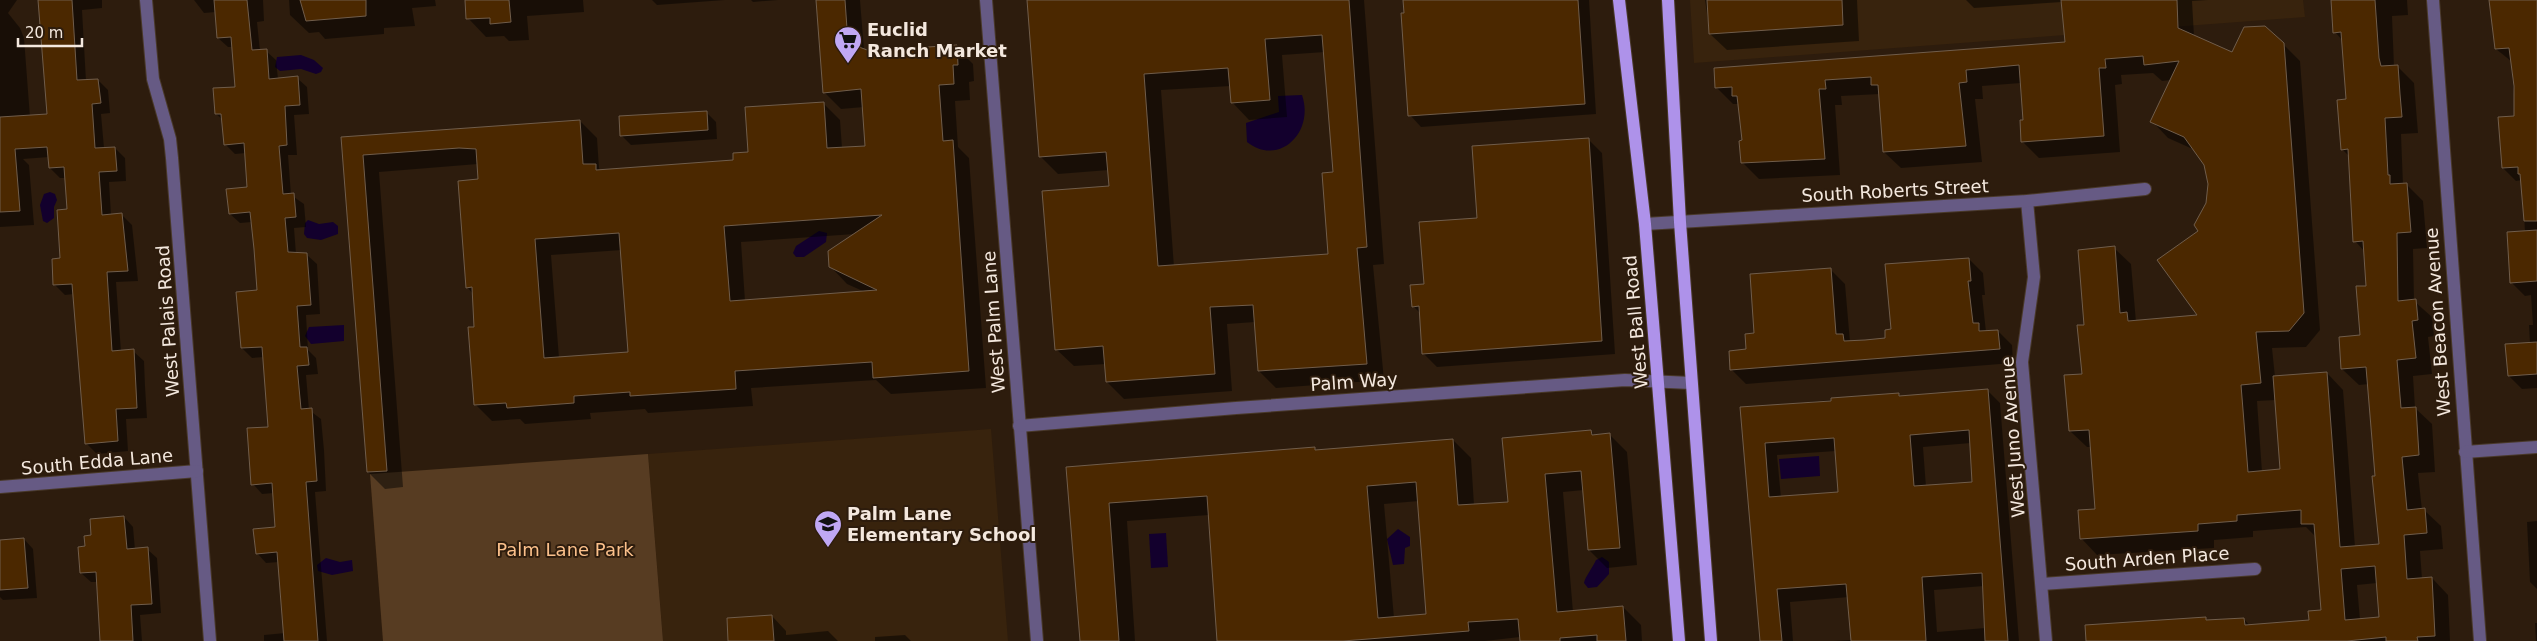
<svg xmlns="http://www.w3.org/2000/svg" width="2537" height="641" font-family="'DejaVu Sans',sans-serif">
<style>
.built{fill:#38230d}
.green{fill:#573c22}
.water{fill:#13002d}
.shadow{fill:#0007;fill-rule:evenodd}
.building{fill:#4b2800;stroke:#705d4b;fill-rule:evenodd}
.lines{fill:none;stroke-linecap:round;stroke-linejoin:round}
.minor-casing{stroke:#49392a;stroke-width:14}
.primary-casing{stroke:#49392a;stroke-width:14}
.minor{stroke:#665a84;stroke-width:12}
.primary{stroke:#ae92ea;stroke-width:12}
.labels{text-anchor:middle;stroke-width:4;stroke-linejoin:round;paint-order:stroke}
.poi-label{font-size:18px;font-weight:bold;fill:#f4e8de;stroke:#2d1c0d;text-anchor:start}
.street-label{font-size:18px;fill:#f4e8de;stroke:#2d1c0d}
.park-label{font-size:18px;fill:#fbc08b;stroke:#2d1c0d}
</style>
<rect width="100%" height="100%" fill="#2d1c0d"/>
<g class="built">
<path d="M1690,0H2303L2305,17L1694,63Z"/>
<path d="M991,429L1008,641H663L648,454Z"/>
</g>
<path class="green" d="M648,454L663,641H383L370,474Z"/>
<g class="water">
<path d="M301,55L314,60L323,68L321,72L316,74L301,69L280,71L275,67L277,57Z"/>
<path d="M1302,95C1315,133 1278,167 1247,142L1246,123L1279,112L1278,96Z"/>
<path d="M50,192L55,194L57,200L54,207V218L47,223L43,221L40,205L44,194Z"/>
<path d="M308,220L319,224L333,222L338,226V234L321,240L307,238L304,234L305,223Z"/>
<path d="M819,231L827,233L826,242L804,257H796L793,253L796,246Z"/>
<path d="M344,325V341L311,344L305,336L309,327Z"/>
<path d="M1819,456L1820,476L1781,479L1779,459Z"/>
<path d="M1398,529L1410,537V546L1405,548L1404,564L1393,565L1387,539Z"/>
<path d="M1166,533L1168,567L1151,568L1149,534Z"/>
<path d="M1602,557L1609,562V574L1597,587L1588,588L1584,583C1585,577 1593,567 1596,560Z"/>
<path d="M326,558L340,562L352,560L353,571L332,575L318,571L317,565Z"/>
</g>
<g class="shadow">
<path d="M0,0H17L8,13L20,28L24,38L30,117L48,116L39,0H102V8L82,10L86,81L98,80L108,90L110,113L101,114L104,148H115L125,158L126,181L109,182L111,215H122L132,225L138,281L116,282L121,352L133,351L144,361L145,386L147,418L126,419L128,451L97,454L86,443L74,294L65,295L55,285L61,259L69,211L66,178H60L50,168L49,157L23,159L29,165L34,225L0,227Z"/>
<path d="M194,0H263L264,21L257,22L260,51H266L276,60L278,79L297,78L307,87L309,114L294,115L297,155H288L291,195L304,204L306,227L294,228L296,254L307,255L317,264L320,314L306,315L308,350L316,358L318,374L306,375L309,410L321,419L324,450L326,491L315,492L327,641H264V635L285,633L279,562L266,563L257,553L276,528L274,493L262,494L253,484L270,428L264,357L252,358L242,348L258,291L252,222L240,223L230,214L248,189L246,153L235,154L225,144L223,120L216,114L237,88L233,47H228L218,38L216,12L204,13Z"/>
<path d="M289,0H435L436,6L412,8L415,26L384,28V34L325,39L319,32L309,33L290,15Z"/>
<path d="M466,0H583L584,12L527,16L529,40L509,41L504,36L486,37L468,18Z"/>
<path d="M652,0H725L657,5Z"/>
<path d="M751,0H778L753,2Z"/>
<path d="M817,0H860L864,50L870,53L956,47L973,64L974,81L969,82L970,100L955,101L958,147L969,158L986,388L891,394L876,380L751,388L753,406L648,413L645,409L590,413L591,419L525,424L520,419L492,421L475,404L476,328L473,294L467,287L479,180L478,164L379,172L403,487L385,489L368,472L343,138L580,121L597,138L599,168L601,171L734,161L823,103L840,120L842,148L866,147L864,107L841,109L824,92ZM855,234L830,266L847,284L865,292L745,301L741,242ZM622,250L629,353L559,358L551,255Z"/>
<path d="M1029,0H1364L1384,264L1373,265L1384,380L1276,388L1259,371L1255,322L1227,324L1232,391L1124,399L1107,382L1106,364L1074,366L1056,349L1110,187L1109,170L1058,174L1041,157ZM1325,52L1334,173L1329,255L1174,267L1161,90L1231,86L1232,102L1249,120L1287,117L1282,55Z"/>
<path d="M1404,0H1589L1596,114L1421,127L1410,115Z"/>
<path d="M1705,0H1857L1859,41L1727,50L1710,34Z"/>
<path d="M1966,0H2208L2192,1L2194,36L2233,54L2283,44L2300,61L2320,330L2306,347L2272,348L2275,377L2327,373L2343,390L2355,547L2381,545L2369,384L2359,385L2342,369L2361,336L2368,287L2365,252L2355,241L2349,156L2342,149L2347,100L2343,41L2335,32L2332,0H2407L2408,15L2392,16L2394,67L2397,66L2414,83L2418,133L2401,134L2403,185H2407L2423,201L2427,248L2413,249L2414,301L2432,317L2434,336L2428,337L2432,374L2413,376L2415,408L2432,424L2435,472L2418,473L2422,510H2424L2441,526L2443,549L2420,551L2422,579L2432,578L2448,595L2450,641H2087L2205,618L2208,621L2244,619L2250,626L2311,621L2322,611L2317,538L2306,527L2253,531V537L2214,540V548L2097,555L2081,538L2096,510L2092,447H2087L2070,431L2083,375L2086,326L2114,248L2131,264L2136,322L2199,316L2200,231L2207,204L2209,184L2205,165L2195,150L2168,138L2152,121L2172,80L2162,81L2153,73L2121,75L2122,84L2115,85L2120,152L2039,158L2022,141L2024,121L2021,83L1982,86L1983,99H1975L1982,162L1901,168L1884,152L1880,94L1841,96L1842,105H1835L1840,175L1759,179L1742,162L1743,142L1739,104H1733L1717,88L2066,43L2062,2L1974,8ZM2276,400L2281,470L2262,472L2257,401ZM2377,583L2380,619L2360,620L2357,585Z"/>
<path d="M2490,0H2537V388L2522,389L2509,376L2530,344L2529,325H2533L2531,295L2525,296L2512,283L2525,232L2522,180L2516,181L2503,168L2516,117L2511,61L2496,49Z"/>
<path d="M706,112L716,122L717,139L631,145L621,135Z"/>
<path d="M1589,140L1602,153L1615,354L1437,367L1423,353L1421,314L1413,306L1479,219Z"/>
<path d="M1969,259L1983,273L1985,295H1982L1986,332L1998,331L2012,345L2013,363L1746,384L1732,370L1748,351L1755,334L1831,270L1845,284L1850,342L1887,339L1892,330Z"/>
<path d="M1987,390L2000,403L2019,641H1834L1852,640L1849,597L1790,602L1793,641H1761L1742,408L1899,394L1902,397ZM1971,443L1974,483L1926,487L1923,447ZM1836,451L1839,493L1781,498L1777,455ZM1984,586L1985,628L1937,632L1934,590Z"/>
<path d="M1591,431L1595,436L1609,434L1627,452L1637,565L1607,568L1589,550L1584,490L1563,492L1573,612L1623,607L1641,625L1642,641H1521L1520,637L1485,641H1219L1209,515L1127,521L1135,641H1081L1068,468L1314,448L1317,451L1453,440L1471,458L1474,505L1509,503ZM1419,501L1427,615L1394,618L1384,504Z"/>
<path d="M124,517L133,527L135,550L147,549L157,558L161,613L140,615L142,641H102L98,582H91L81,573L86,548L93,536Z"/>
<path d="M2537,521V589L2530,582L2527,522Z"/>
<path d="M24,539L33,549L37,598L3,600L0,597V541Z"/>
<path d="M772,616L786,631V635L828,631L838,641H730Z"/>
<path d="M2535,623H2537V641H2536Z"/>
<path d="M905,635L911,641H875V637Z"/>
</g>
<g class="building">
<path d="M38,0H72L77,80L98,79L101,103L92,104L95,148L115,147L117,171L99,172L102,215L122,213L128,271L107,272L112,351L134,349L137,408L116,409L118,441L85,444L72,284L53,285L52,259L60,258L57,210L67,209L64,167L49,168L47,147L15,149L20,211L0,212V117L47,114Z"/>
<path d="M214,0H247L252,50L267,49L269,79L298,76L300,105L285,106L287,145L279,146L283,194L294,193L296,217L285,218L288,252L307,253L311,305L297,306L300,347H307L309,365L297,366L301,409L312,408L314,439L317,481L306,482L318,641H284L277,552L256,554L253,529L275,527L272,483L251,485L247,428L268,427L262,347L241,348L236,292L257,290L254,249L250,212L229,214L226,189L247,187L244,143L224,145L221,114H215L213,88L235,87L231,37L217,38Z"/>
<path d="M300,0H366V16L306,21Z"/>
<path d="M465,0H509L511,22L490,24V18L466,19Z"/>
<path d="M816,0H845L848,43L870,51L957,45L958,65H953L954,84L939,85L943,141L953,140L969,371L873,378L872,362L735,371L736,389L630,396V392L574,396V403L507,408L506,403L474,405L468,327H474L472,287L466,288L458,181L478,179L476,149L459,148L363,155L387,471L367,472L341,137L580,120L583,164H596V170L733,160V153L748,152L745,107L824,102L827,148L865,146L861,89L823,93ZM882,215L828,251L829,267L877,290L730,301L724,226ZM619,233L628,352L544,358L535,239Z"/>
<path d="M1027,0H1349L1367,247L1357,248L1367,364L1258,371L1253,305L1210,307L1215,374L1106,382L1103,346L1055,350L1042,191L1109,186L1106,152L1039,157ZM1322,35L1333,172L1322,173L1328,254L1158,266L1144,74L1228,68L1231,103L1270,100L1265,39Z"/>
<path d="M1403,0H1578L1585,104L1408,116L1401,13H1404Z"/>
<path d="M1707,0H1842L1843,25L1709,34Z"/>
<path d="M2061,0H2177L2178,28L2232,52L2244,27L2265,26L2284,43L2304,313L2289,331L2256,332L2261,383L2241,385L2248,472L2280,469L2273,376L2327,372L2340,547L2379,544L2372,476H2375L2366,367L2341,369L2339,337L2360,335L2356,286H2366L2363,241L2353,242L2348,149L2341,150L2337,100L2346,99L2341,32L2333,33L2331,0H2375L2379,58L2381,66L2398,65L2400,94L2402,117L2385,118L2388,175H2390V184L2407,183L2411,232L2397,233L2398,301L2416,299L2418,320L2412,321L2416,358L2397,360L2401,408L2416,407L2419,455L2402,457L2407,510L2425,508L2427,533L2404,535L2407,579L2432,577L2435,636L2417,637L2418,641H2386V637L2347,641H2086L2085,625L2206,617V620L2244,618L2245,625L2309,620L2308,611L2321,610L2314,524H2301V510L2237,515V521L2198,524V531L2080,539L2078,510L2095,509L2089,430L2069,431L2064,375L2082,374L2077,325H2084L2078,250L2115,246L2120,313L2127,312L2128,321L2197,315L2157,260L2198,231L2194,225L2206,203L2208,184L2204,165L2184,137L2150,122L2179,61L2144,65L2143,56L2105,59L2106,68H2099L2104,136L2021,142L2020,120H2023L2019,65L1966,70L1967,82L1959,83L1966,146L1883,152L1878,85H1871V77L1825,80L1826,89H1819L1825,159L1741,163L1739,141L1742,140L1737,96H1732V87L1715,88L1714,68L2065,42ZM2375,566L2379,617L2345,620L2341,569Z"/>
<path d="M2489,0H2537V221H2524L2520,174H2518V167L2502,168L2498,117L2514,116V86L2509,48L2495,49Z"/>
<path d="M707,111L708,130L620,136L619,116Z"/>
<path d="M1589,138L1602,341L1422,354L1419,306L1412,307L1410,285L1424,284L1419,222L1477,218L1472,146Z"/>
<path d="M2537,230V281L2510,283L2507,232Z"/>
<path d="M1969,258L1971,281H1968L1973,323H1979V331L1998,330L2000,349L1730,370L1729,351L1746,349L1745,334L1754,333L1750,274L1831,268L1836,334H1843L1844,341L1865,340L1885,338V330L1891,329L1885,264Z"/>
<path d="M2537,342V374L2508,376L2505,344Z"/>
<path d="M1988,389L2008,641H1985L1982,573L1922,577L1926,641H1851L1846,584L1777,589L1782,641H1760L1740,407L1831,401V398L1899,393V396ZM1969,430L1972,482L1914,486L1910,435ZM1834,438L1838,492L1769,497L1765,443Z"/>
<path d="M1591,430L1592,435L1610,433L1620,548L1588,550L1581,471L1545,474L1557,612L1623,606L1626,641H1597V635L1560,638V641H1520L1518,619L1468,622L1469,631L1343,641H1217L1207,496L1109,503L1119,641H1080L1066,467L1315,447V450L1453,439L1458,505L1508,502L1502,438ZM1416,482L1426,614L1378,618L1367,486Z"/>
<path d="M124,516L127,549L148,547L152,604L131,605L133,641H100L96,572L80,573L78,547L85,546L84,536L91,535L90,519Z"/>
<path d="M24,538L28,588L0,590V540Z"/>
<path d="M772,615L774,641H728L727,618Z"/>
</g>
<g class="lines">
<g class="minor-casing">
<g id="minor">
<path d="M146,0L153,79L170,139L172,158L210,641"/>
<path d="M986,0L1037,641"/>
<path d="M2433,0L2480,641"/>
<path d="M2027,201L2034,277L2022,362L2046,641"/>
<path d="M1645,224L2027,201L2145,189"/>
<path d="M1019,426L1236,408L1625,380L1691,383"/>
<path d="M2465,452L2537,447"/>
<path d="M0,487L197,471"/>
<path d="M2042,584L2255,569"/>
</g>
</g>
<g class="primary-casing">
<g id="primary">
<path d="M1619,0L1645,224L1679,641"/>
<path d="M1668,0L1680,222L1711,641"/>
</g>
</g>
<use href="#minor" class="minor"/>
<use href="#primary" class="primary"/>
</g>
<defs>
<g id="supermarket-pin" transform="scale(1.4375)"><path d="M0 17L-7.5 6A9.5 9.5 0 1 1 7.5 6Z" fill="#c0a8f4" stroke="#2d1c0d"/><path d="M-6-5.5h2.5l.6 2H6L4.5 2H-2.5L-4.4-4H-6ZM-1.5 3.2a1.3 1.3 0 1 0 .1 0ZM3 3.2a1.3 1.3 0 1 0 .1 0Z" fill="#111"/></g>
<g id="school-pin" transform="scale(1.4375)"><path d="M0 17L-7.5 6A9.5 9.5 0 1 1 7.5 6Z" fill="#c0a8f4" stroke="#2d1c0d"/><path d="M0-5L7-2L0 1L-7-2ZM-4 1L0 2.5L4 1V4Q0 6-4 4Z" fill="#111"/></g>
</defs>
<g fill-rule="evenodd">
<use href="#supermarket-pin" x="848" y="40"/>
<use href="#school-pin" x="828" y="524"/>
</g>
<g class="labels">
<g class="poi-label">
<text x="867" y="36">Euclid<tspan x="867" dy="21">Ranch Market</tspan></text>
<text x="847" y="520">Palm Lane<tspan x="847" dy="21">Elementary School</tspan></text>
</g>
<g class="street-label">
<text transform="translate(1895 191) rotate(-3)" y="6">South Roberts Street</text>
<text transform="translate(168 321) rotate(-94)" y="6">West Palais Road</text>
<text transform="translate(994 322) rotate(-94)" y="6">West Palm Lane</text>
<text transform="translate(1636 322) rotate(-95)" y="6">West Ball Road</text>
<text transform="translate(2438 322) rotate(-94)" y="6">West Beacon Avenue</text>
<text transform="translate(1354 382) rotate(-4)" y="6">Palm Way</text>
<text transform="translate(2013 437) rotate(-94)" y="6">West Juno Avenue</text>
<text transform="translate(97 462) rotate(-5)" y="6">South Edda Lane</text>
<text transform="translate(2147 559) rotate(-4)" y="6">South Arden Place</text>
</g>
<g class="park-label">
<text x="565" y="556">Palm Lane Park</text>
</g>
</g>
<path d="M18 38v8h64v-8" fill="none" stroke="#f4e8de" stroke-width="2.5"/>
<text x="25" y="38" font-size="15" fill="#f4e8de" stroke="#2d1c0d" stroke-width="4" paint-order="stroke">20 m</text>
</svg>
